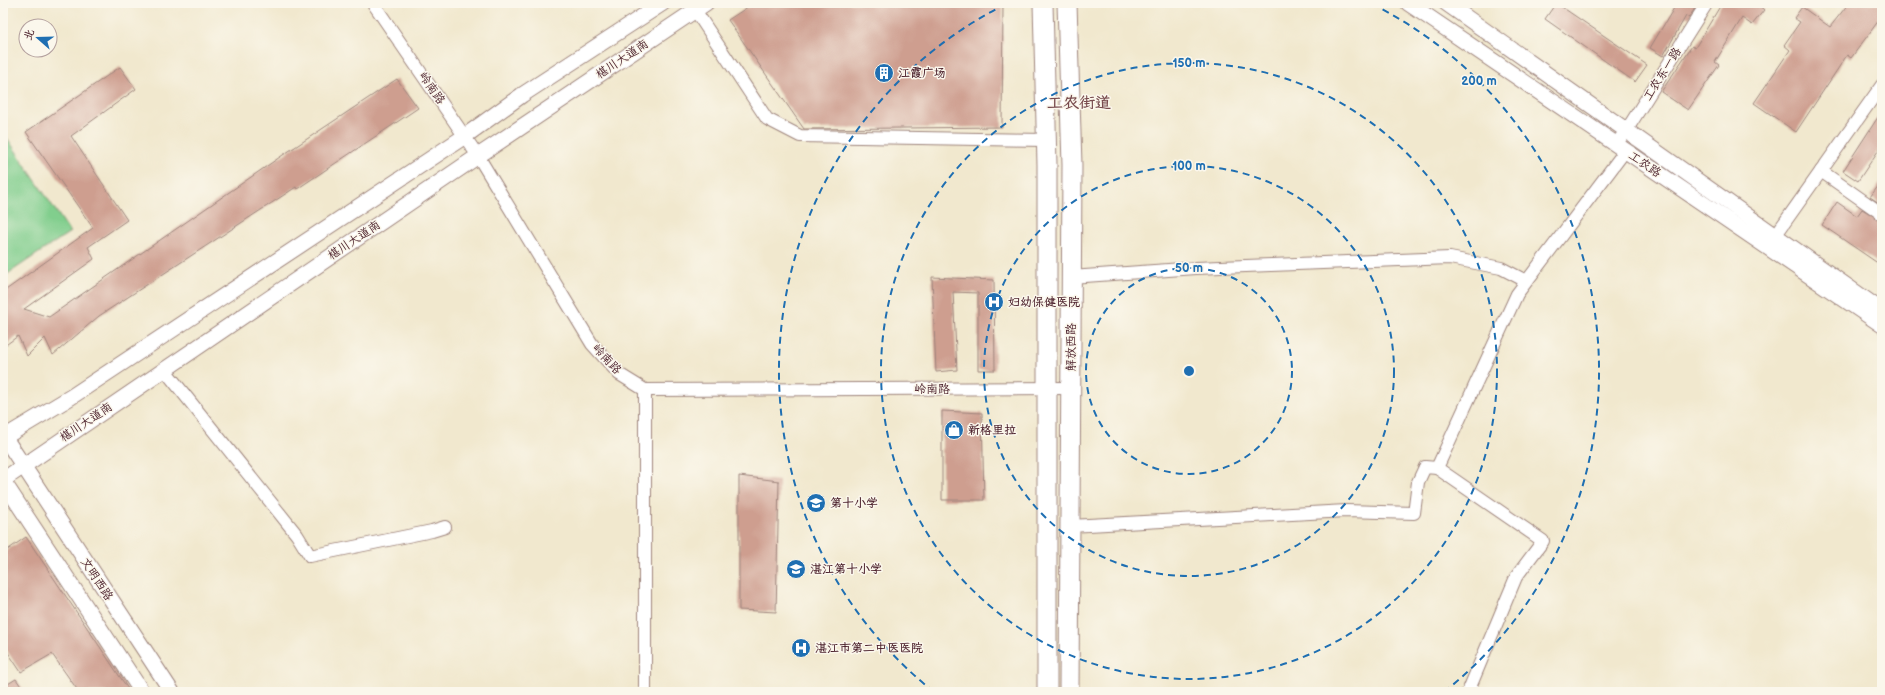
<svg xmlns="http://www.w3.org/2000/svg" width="1885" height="695" font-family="'Balsamiq Sans','LXGW WenKai TC',sans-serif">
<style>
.green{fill:#81ce8d;stroke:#66765c}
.building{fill:#ce9e8f}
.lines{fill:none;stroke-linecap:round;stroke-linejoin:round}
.minor-casing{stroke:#9e847c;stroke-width:14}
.tertiary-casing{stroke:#9e847c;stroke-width:17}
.primary-casing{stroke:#9e847c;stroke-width:21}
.minor{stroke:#fff;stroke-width:12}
.tertiary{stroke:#fff;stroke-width:15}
.primary{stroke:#fff;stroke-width:19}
.ring{fill:none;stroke:#1f6fb2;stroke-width:2;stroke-dasharray:7 5}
.labels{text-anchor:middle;stroke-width:3;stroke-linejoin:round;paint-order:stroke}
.street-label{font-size:12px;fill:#4a1f2b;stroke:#fbf7ec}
.poi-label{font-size:12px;font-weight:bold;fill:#4a1f2b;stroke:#fbf7ec;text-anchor:start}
.district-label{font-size:16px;font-weight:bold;fill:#784b4e;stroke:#fbf7ec}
.centre{fill:#1f6fb2;stroke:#fbf7ec;stroke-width:2}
.ring-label{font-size:12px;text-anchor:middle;font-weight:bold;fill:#1f6fb2;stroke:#fbf7ec;stroke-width:3;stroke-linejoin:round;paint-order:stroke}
</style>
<rect width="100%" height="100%" fill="#fbf7ec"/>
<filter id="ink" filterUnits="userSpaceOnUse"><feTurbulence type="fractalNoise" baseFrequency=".025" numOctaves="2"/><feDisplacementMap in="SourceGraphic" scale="8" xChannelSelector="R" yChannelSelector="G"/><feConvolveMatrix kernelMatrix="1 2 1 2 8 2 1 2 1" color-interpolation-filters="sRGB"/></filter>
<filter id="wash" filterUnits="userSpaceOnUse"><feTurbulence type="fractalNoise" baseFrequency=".012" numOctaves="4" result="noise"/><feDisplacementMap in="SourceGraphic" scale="16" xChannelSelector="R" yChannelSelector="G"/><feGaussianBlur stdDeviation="0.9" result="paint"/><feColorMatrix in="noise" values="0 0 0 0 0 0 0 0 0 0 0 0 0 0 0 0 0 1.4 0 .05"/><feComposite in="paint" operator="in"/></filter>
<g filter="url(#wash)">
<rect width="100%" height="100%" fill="#f1e8ce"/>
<path class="green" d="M3,132L70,232L3,277Z"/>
<g id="blocks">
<g class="building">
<path d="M754,3H1003L1002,127L804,129L728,20Z"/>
<path d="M1556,3L1647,65L1635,82L1545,19Z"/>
<path d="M1677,3H1698L1689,18L1686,16L1663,56L1650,48Z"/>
<path d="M1722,3H1756L1764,10L1752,25L1742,18L1715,62L1719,65L1688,110L1661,92L1692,46L1695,48Z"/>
<path d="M1849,3H1882V16L1851,58L1847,55L1796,132L1754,103L1790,50L1784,45L1800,22L1794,18L1802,7L1830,27Z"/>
<path d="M120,67L136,89L71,136L127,220L88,247L94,259L24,309L49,317L280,157L397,79L418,108L297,189L296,187L99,316L53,355L45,338L27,356L18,336L3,347V292L93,228L26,132Z"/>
<path d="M1882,111V145L1858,181L1843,171Z"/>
<path d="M1882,181V205L1870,197Z"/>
<path d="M1837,202L1857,216L1862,209L1882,221V266L1822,225Z"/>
<path d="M932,277L994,280L995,370H978V293L953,292L957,370L936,372Z"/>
<path d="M942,411L982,413L984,500H942Z"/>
<path d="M739,476L779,481L776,612L739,610Z"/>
<path d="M26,537L96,641L130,692H79L52,654L21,672L3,645V553Z"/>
<path d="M16,679L25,692H3V687Z"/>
</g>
</g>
</g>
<g filter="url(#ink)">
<use href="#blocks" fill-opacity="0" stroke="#9e847c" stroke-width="1"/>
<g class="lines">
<g class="minor-casing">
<g id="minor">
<path d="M373,3L478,156L592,344L619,374L645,390L1071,388"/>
<path d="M695,10L767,119L800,136L1046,140"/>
<path d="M1616,144L1626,131L1707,3"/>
<path d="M1821,171L1882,214"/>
<path d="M1775,236L1882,85"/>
<path d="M1071,277L1196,268L1450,258L1501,268L1526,281"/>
<path d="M164,369L297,535L310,556L432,531L445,527"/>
<path d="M1070,526L1346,511L1414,513L1418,482L1425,467L1437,468"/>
<path d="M645,692V390"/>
<path d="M1468,692L1516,577L1543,541L1437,468L1517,294L1625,151"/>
</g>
</g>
<g class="tertiary-casing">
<g id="tertiary">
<path d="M1408,3L1882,325"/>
<path d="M1446,3L1882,311"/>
<path d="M3,435L172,692"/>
<path d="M3,438L71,397L465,136L522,95L663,3"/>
<path d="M3,480L478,156L706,3"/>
<path d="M3,481L142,692"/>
</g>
</g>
<g class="primary-casing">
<g id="primary">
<path d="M1043,3L1047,165V692"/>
<path d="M1067,3L1072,165L1069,692"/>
</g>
</g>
<use href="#minor" class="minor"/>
<use href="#tertiary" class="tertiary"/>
<use href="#primary" class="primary"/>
</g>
</g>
<g class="ring">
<circle cx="1189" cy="371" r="103"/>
<circle cx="1189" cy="371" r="205"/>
<circle cx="1189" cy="371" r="308"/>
<path d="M934 692A410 410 0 0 1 1006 4M1372 4A410 410 0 0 1 1444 692"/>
</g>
<defs>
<g id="building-disc" transform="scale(1)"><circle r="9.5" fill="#1f6fb2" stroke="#fbf7ec"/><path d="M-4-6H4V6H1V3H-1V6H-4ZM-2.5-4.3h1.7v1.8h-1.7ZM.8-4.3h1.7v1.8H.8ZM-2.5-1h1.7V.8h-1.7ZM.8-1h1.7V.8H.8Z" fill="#fff"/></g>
<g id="hospital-disc" transform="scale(1)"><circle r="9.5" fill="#1f6fb2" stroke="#fbf7ec"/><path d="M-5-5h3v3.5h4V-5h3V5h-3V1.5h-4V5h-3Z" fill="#fff"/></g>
<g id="shop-disc" transform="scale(1)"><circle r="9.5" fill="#1f6fb2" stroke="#fbf7ec"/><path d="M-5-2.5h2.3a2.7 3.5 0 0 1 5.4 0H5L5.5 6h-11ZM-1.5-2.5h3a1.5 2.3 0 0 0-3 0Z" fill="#fff"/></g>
<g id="school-disc" transform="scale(1)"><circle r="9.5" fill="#1f6fb2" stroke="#fbf7ec"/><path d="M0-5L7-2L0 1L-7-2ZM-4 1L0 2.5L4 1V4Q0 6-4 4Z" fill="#fff"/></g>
</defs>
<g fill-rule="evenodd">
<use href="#building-disc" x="884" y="73"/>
<use href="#hospital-disc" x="994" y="302"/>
<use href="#shop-disc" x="954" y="430"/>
<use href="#school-disc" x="816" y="503"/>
<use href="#school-disc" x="796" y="569"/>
<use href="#hospital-disc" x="801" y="648"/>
</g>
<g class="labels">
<g class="street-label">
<text transform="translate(622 59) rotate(-34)" y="4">椹川大道南</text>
<text transform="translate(1662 74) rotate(-58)" y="4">工农东一路</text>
<text transform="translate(432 88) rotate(55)" y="4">岭南路</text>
<text transform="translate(1645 164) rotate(34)" y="4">工农路</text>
<text transform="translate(354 240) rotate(-34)" y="4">椹川大道南</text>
<text transform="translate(1071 347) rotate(-90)" y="4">解放西路</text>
<text transform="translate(607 359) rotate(47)" y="4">岭南路</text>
<text x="932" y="393">岭南路</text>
<text transform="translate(86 422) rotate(-34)" y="4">椹川大道南</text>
<text transform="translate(97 579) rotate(57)" y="4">文明西路</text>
</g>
<g class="poi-label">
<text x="898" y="77">江霞广场</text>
<text x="1008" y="306">妇幼保健医院</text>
<text x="968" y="434">新格里拉</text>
<text x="830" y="507">第十小学</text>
<text x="810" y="573">湛江第十小学</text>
<text x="815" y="652">湛江市第二中医医院</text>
</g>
<g class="district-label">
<text x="1079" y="108">工农街道</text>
</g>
</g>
<circle cx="1189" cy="371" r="6" class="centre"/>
<g class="ring-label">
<text x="1189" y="67">150 m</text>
<text x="1479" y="85">200 m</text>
<text x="1189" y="170">100 m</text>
<text x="1189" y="272">50 m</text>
</g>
<rect width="1885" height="695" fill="none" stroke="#fbf7ec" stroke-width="16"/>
<g transform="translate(38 38) rotate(290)"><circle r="19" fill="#fbf7ec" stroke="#b4a19f"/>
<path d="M0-3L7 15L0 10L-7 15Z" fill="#1f6fb2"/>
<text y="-6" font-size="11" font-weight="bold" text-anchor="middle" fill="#4a1f2b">北</text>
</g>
</svg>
